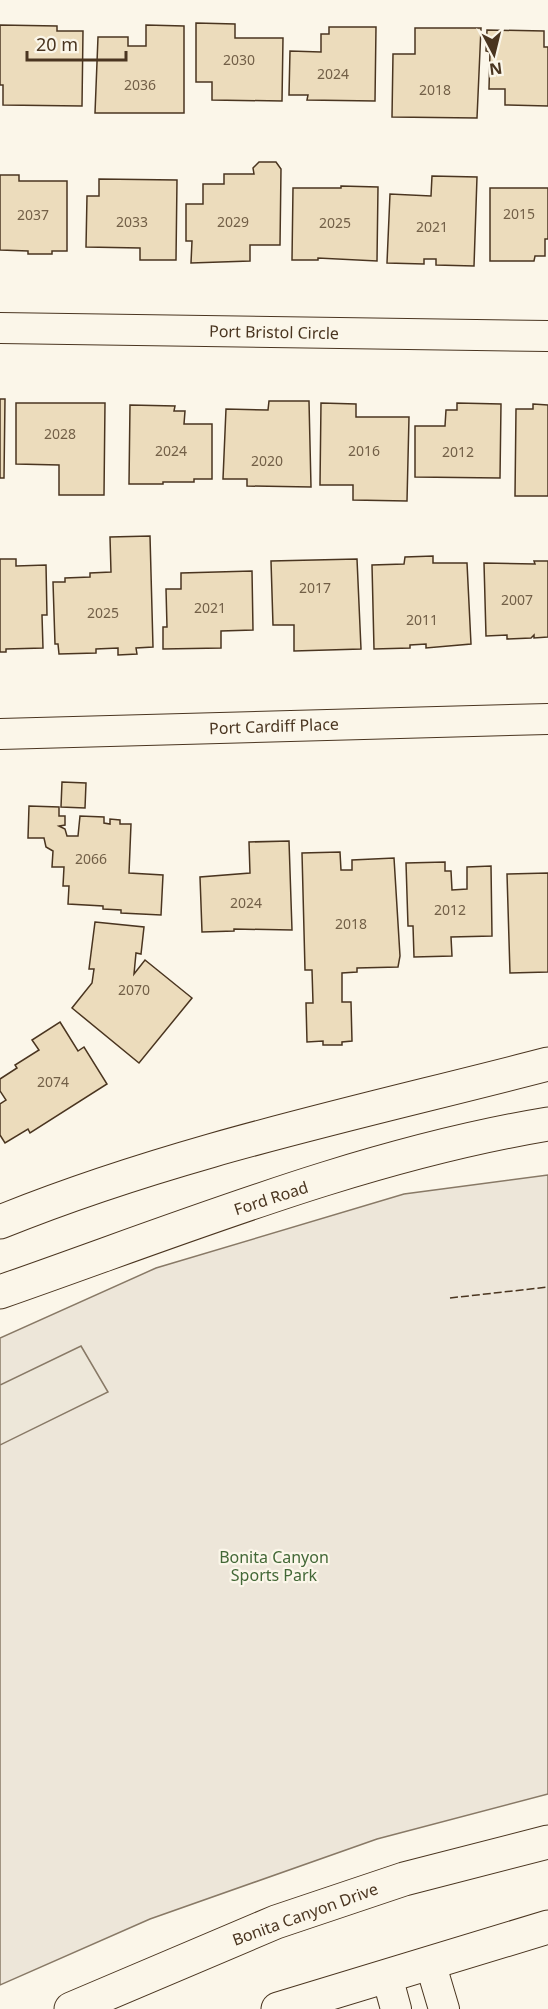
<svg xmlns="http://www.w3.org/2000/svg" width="548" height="2009" font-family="'Noto Sans',sans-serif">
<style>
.green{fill:#ede6d9;stroke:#887966;stroke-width:1.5}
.parking{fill:#ede7d9;stroke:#887966;stroke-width:1.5}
.building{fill:#ecdcbc;stroke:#4a3520;stroke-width:1.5}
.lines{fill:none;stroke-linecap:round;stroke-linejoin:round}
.minor-casing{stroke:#4a3520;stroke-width:32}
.secondary-casing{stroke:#4a3520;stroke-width:35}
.minor{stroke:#fbf6e9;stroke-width:30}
.secondary{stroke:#fbf6e9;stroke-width:33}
.fence{stroke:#4a3520;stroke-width:1.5;stroke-dasharray:8 3;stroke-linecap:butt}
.labels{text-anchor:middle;stroke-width:4.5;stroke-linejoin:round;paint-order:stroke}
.number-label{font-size:14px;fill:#725f47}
.street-label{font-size:16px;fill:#4a3520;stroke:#fbf6e9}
.park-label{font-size:16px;fill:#436837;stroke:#fbf6e9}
</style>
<rect width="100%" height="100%" fill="#fbf6e9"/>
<path class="green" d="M548,1175V1794L377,1839L150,1919L0,1985V1338L156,1268L404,1194Z"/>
<path class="parking" d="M81,1346L108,1392L0,1445V1385Z"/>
<g class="building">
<path d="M196,23L235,24V38H283L282,101L212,100V82H196Z"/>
<path d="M0,25L57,26V31H83L82,106L3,105V85H0Z"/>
<path d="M146,25L184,26V113H95L98,37H128V46H146Z"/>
<path d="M329,27H376L375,101L307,100L308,95H289L290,51L321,52V34H329Z"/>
<path d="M415,28H481L477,118L392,117L393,54H415Z"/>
<path d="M487,30L544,31V47H548V106L505,105V89H489L490,52L486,51Z"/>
<path d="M259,162H276L281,169L280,245H250V261L191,263L192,241H186V204H203V184H224V174H254L253,168Z"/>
<path d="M0,175H19V181H67V251H52V254H28V251L0,250Z"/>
<path d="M432,176L477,177L474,266L436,265V259H424V264L387,263L390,194L431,196Z"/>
<path d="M99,179L177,180L176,260H140V248L86,247L87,196H99Z"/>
<path d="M341,186L378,187L377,261L318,258V260H292L293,188H341Z"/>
<path d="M490,188H548V239H545V256H535L534,261H490Z"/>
<path d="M0,399H5L4,478H0Z"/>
<path d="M269,401H309L311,487L247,486V479H223L226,409L268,410Z"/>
<path d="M16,403H105L104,495H59V465L16,464Z"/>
<path d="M321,403L356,404V417H409L407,501L353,500V485H320Z"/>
<path d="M457,403L501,404L500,478L415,477V426H445L446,410H457Z"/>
<path d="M533,404L548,405V496H515L516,409H533Z"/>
<path d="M130,405L175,406L174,411H185L184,424H212V479H194V482H163V484H129Z"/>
<path d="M150,536L153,647L136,648L137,654L118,655V648L96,649V653L59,654L58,644H55L53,582H65V578L90,577V573L111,572L110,537Z"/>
<path d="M433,556V563H467L471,644L426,648V644L410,645V648L374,649L372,565L404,564L405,557Z"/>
<path d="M0,559H16V566L46,565L47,615H42L43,648L6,649V652H0Z"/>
<path d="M357,559L361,649L294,651V625H273L271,561Z"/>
<path d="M534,561H548V637L534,638V635L531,638L507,639V635L486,636L484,563L535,564Z"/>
<path d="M252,571L253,630L221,631V648L163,649V627H167L166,589H181V573Z"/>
<path d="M62,782L86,783L85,808L61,807Z"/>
<path d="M29,806L59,807V816H65V825L59,826L65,829L67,836H78L80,816L104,817V823L110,824V819L120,820V824H131L129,873L163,875L161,915L121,913V910L103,909V906L68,904L69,886H63L64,867H52L53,851L46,847L44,838H28Z"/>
<path d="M289,841L292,930L234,929V931L202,932L200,877L250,873L249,842Z"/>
<path d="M340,852L341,870H352V860L394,858L400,956L398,967L357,968V972L342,973V1002H351L352,1041L342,1042V1045H323V1041L307,1042L306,1003H313L312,970H305L302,853Z"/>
<path d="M445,862V871H451L452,890L467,889V867L491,866L492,936L451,937L452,956L414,957L413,926H408L406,863Z"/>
<path d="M548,873V972L510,973L507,874Z"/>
<path d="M95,922L144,927L141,954L136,953L134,974L145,960L192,998L139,1063L72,1008L92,983L94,969H89Z"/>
<path d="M60,1022L78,1051L84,1047L107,1084L30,1133L28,1129L5,1143L0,1135V1104L6,1100L0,1091V1079L17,1068L15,1065L39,1050L32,1040Z"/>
</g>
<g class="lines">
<g class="minor-casing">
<g id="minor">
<path d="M0,328L548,336"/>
<path d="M0,734L548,719"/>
<path d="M430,1962L444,2009"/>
<path d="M387,1976L396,2009"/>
</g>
</g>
<g class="secondary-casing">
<g id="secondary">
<path d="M0,1222C178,1150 363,1112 548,1064"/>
<path d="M0,1292C178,1230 361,1155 548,1124"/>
<path d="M71,2009L276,1922L404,1879L548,1842"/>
<path d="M278,2009L548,1927"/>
</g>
</g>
<use href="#minor" class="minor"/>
<use href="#secondary" class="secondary"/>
<path class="fence" d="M450,1298L548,1287"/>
</g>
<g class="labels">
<g class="number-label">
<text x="239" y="65">2030</text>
<text x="333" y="79">2024</text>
<text x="140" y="90">2036</text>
<text x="435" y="95">2018</text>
<text x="519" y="219">2015</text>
<text x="33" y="220">2037</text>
<text x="132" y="227">2033</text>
<text x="233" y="227">2029</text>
<text x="335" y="228">2025</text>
<text x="432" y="232">2021</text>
<text x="60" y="439">2028</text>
<text x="171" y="456">2024</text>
<text x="364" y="456">2016</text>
<text x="458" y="457">2012</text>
<text x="267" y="466">2020</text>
<text x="315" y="593">2017</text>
<text x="517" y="605">2007</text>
<text x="210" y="613">2021</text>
<text x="103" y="618">2025</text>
<text x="422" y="625">2011</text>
<text x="91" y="864">2066</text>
<text x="246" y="908">2024</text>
<text x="450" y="915">2012</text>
<text x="351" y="929">2018</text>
<text x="134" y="995">2070</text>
<text x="53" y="1087">2074</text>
</g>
<g class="street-label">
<text transform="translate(274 332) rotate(1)" y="6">Port Bristol Circle</text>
<text transform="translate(274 726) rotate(-2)" y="6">Port Cardiff Place</text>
<text transform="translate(271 1198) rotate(-18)" y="6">Ford Road</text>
<text transform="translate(305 1914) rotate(-20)" y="6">Bonita Canyon Drive</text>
</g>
<g class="park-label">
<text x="274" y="1563">Bonita Canyon<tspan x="274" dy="18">Sports Park</tspan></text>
</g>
</g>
<g transform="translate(494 54) rotate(173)" stroke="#fbf6e9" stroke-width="4.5" paint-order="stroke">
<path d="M0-4.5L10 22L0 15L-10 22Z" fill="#4a3520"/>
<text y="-9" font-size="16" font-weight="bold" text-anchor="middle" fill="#4a3520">N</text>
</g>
<path d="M27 51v9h99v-9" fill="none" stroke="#4a3520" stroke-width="3"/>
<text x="36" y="51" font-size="18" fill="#4a3520" stroke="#fbf6e9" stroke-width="4.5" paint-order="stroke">20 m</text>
</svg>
